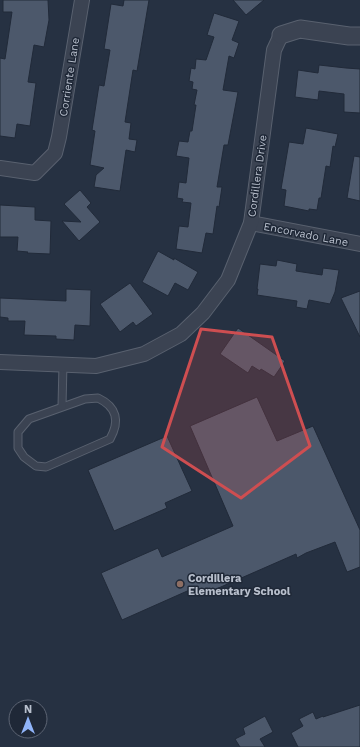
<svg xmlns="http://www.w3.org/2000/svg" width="360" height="747" font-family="'Work Sans',sans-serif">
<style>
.building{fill:#4c586b;stroke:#212a39}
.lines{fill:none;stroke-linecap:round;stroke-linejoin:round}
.service-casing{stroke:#59616f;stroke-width:9}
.minor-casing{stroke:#59616f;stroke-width:16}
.tertiary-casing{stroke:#59616f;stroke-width:19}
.service{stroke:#3b4352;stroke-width:7}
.minor{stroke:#3b4352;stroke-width:14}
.tertiary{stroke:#3b4352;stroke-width:17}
.marked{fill:#ce4e51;fill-opacity:0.2;stroke:#ce4e51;stroke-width:3;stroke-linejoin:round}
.education-dot{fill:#8d6e63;stroke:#1f2837;stroke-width:1.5}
.labels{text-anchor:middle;stroke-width:3;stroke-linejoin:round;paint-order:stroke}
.street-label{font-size:11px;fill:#b8bfcc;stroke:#1f2837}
.poi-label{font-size:11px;font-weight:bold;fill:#b8bfcc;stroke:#1f2837;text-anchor:start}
</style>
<rect width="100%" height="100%" fill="#263142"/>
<g class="building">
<path d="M3,0H48L49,20L44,47L34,45L28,82L36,83L30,126L17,124L15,138L0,136V58L5,59L12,12H3Z"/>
<path d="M124,0H149L137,71L133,70L125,122L131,123L129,139L137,140L135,152L126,150L120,191L94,187L96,175L104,168L90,165L95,131L92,130L99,85L104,86L110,50L104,49L111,4L123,6Z"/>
<path d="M233,0H264L246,15Z"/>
<path d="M214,13L239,21L232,40L239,43L234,58L229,56L223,90L238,92L228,145H224L217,187H222L219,207L217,206L213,234L206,233L202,253L176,249L179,226L188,227L191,203L182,202L183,199L177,198L179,182L186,183L189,158L176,156L179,141L188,142L190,131H192L196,105H194L197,90L192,89L193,82L189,81L191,68L195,69L196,59L206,60L214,37L207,35Z"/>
<path d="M319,65L346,68L360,69V113L344,112V94L319,91L318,100L295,97L298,70L318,73Z"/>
<path d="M306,128L338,134L335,147L333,146L330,167L326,166L321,198H319L317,210L309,209V211L284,206L286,190L281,189L289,142L303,144Z"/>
<path d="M354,156L360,157V201L347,198Z"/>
<path d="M80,190L91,203L87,207L100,222L79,241L62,221L81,222L64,204Z"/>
<path d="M0,205L35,207V220L51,221L50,254L27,253L28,252L17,251L18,237H0Z"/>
<path d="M158,251L174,260V258L198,272L188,290L175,283L168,296L142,282Z"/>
<path d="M277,260L297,264L296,271L322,275L323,268L339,270L335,292L330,304L309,300L307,309L296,307L297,301L257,295L258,289H257L260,264L276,266Z"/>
<path d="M130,283L153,314L136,326L133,322L120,332L100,304Z"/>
<path d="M66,289L91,290L90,326L75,325L74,340L56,339V336L24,335L25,321H8V318L0,317V298L66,301Z"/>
<path d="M360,291V337L341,298Z"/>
<path d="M238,328L285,361L274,377L261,369L260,371L252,366L248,373L220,354Z"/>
<path d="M257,397L277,441L313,426L360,530V567L347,572L335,542L306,553L297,558L296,554L198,597L194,588L122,620L101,573L158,548L162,557L233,526L190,426Z"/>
<path d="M167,436L192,491L165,503L167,508L114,531L88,470Z"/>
<path d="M360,705V747H298L291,733L303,726L299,719L313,712L316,719L323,716V717Z"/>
<path d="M265,716L273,732L260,739L265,747H240L235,739L245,734L243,728Z"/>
</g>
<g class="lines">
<g class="service-casing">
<g id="service">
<path d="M98,398C117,407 120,421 110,439L46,467L36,466L24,457L18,448V432L29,419L85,399Z"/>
<path d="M62,406L63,364"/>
</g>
</g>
<g class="minor-casing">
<g id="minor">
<path d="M0,168L35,173L55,153L59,137L82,0"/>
<path d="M251,223L360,244"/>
<path d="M0,362L96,366L144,354L181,334L203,313L228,280L251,223L274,50L281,35"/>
</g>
</g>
<g class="tertiary-casing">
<path id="tertiary" d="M281,35L300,29L349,36H360"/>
</g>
<use href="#service" class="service"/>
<use href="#minor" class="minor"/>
<use href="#tertiary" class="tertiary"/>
</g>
<path class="marked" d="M201,329L272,337L310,446L241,498L162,447Z"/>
<circle class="education-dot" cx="180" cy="584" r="4"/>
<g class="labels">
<g class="street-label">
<text transform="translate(69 77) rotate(-81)" y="4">Corriente Lane</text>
<text transform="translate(257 176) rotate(-82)" y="4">Cordillera Drive</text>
<text transform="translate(306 234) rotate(11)" y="4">Encorvado Lane</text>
</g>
<g class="poi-label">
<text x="188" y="582">Cordillera<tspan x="188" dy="13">Elementary School</tspan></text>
</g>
</g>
<g transform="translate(28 719)"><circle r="19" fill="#1f2837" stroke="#5c6473"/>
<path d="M0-3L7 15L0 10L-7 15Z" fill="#90b4f9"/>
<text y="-6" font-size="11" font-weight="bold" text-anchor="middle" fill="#b8bfcc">N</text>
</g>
</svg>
